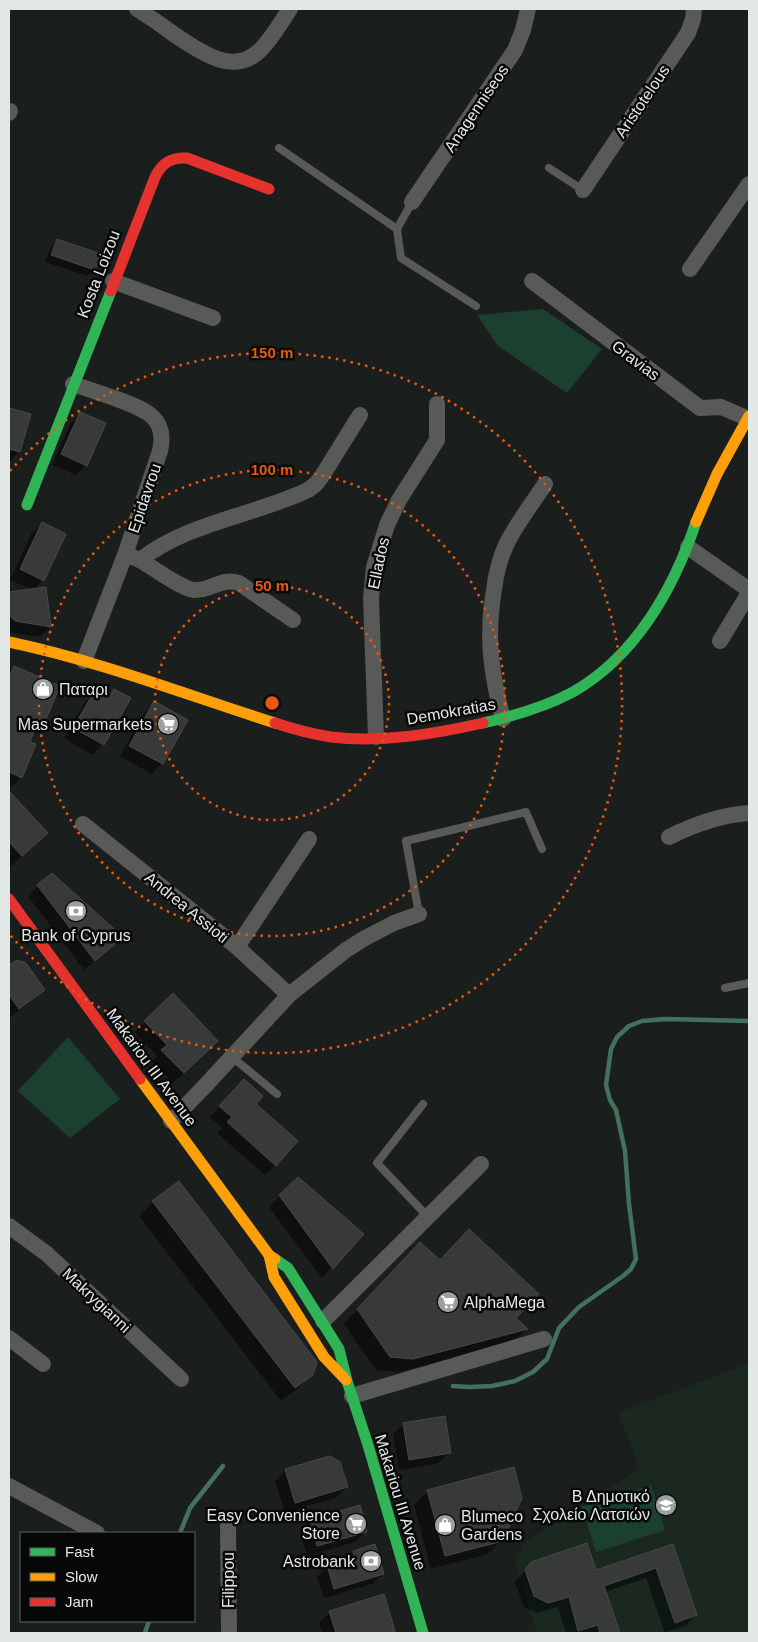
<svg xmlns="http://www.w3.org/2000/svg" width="758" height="1642" font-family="Helvetica,sans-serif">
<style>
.built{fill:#1a2820}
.green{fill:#1b4030}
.shadow{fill:#0007}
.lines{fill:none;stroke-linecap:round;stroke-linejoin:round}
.stream{stroke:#43715c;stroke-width:4.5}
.building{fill:#373a38;stroke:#464a48}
.lane{stroke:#585a58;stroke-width:8}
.street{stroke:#585a58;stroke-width:16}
.fast{stroke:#30b455;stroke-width:11}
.slow{stroke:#ff9f0a;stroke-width:11}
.jam{stroke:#e5322d;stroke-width:11}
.ring{fill:none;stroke:#e8590c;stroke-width:2.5;stroke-dasharray:2.5 5}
.labels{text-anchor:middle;stroke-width:5;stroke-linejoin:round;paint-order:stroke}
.street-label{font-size:16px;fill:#e2e8e5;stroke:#060907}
.poi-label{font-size:16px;fill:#e2e8e5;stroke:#060907;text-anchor:end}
.centre{fill:#e8590c;stroke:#060907;stroke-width:2.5}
.ring-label{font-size:15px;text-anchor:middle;font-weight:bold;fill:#e8590c;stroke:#060907;stroke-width:5;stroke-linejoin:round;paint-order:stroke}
</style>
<rect width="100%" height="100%" fill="#1a1e1c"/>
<path class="built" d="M749,1363V1633H537L515,1565L525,1542L640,1468L618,1413Z"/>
<g class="green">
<path d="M543,309L602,349L567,393L498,346L477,315Z"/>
<path d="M68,1037L120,1099L70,1138L18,1091Z"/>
<path d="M651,1485L665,1530L596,1552L582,1507Z"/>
</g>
<g class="shadow">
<path d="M58,240L94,269L87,276L45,262L51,247Z"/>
<path d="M9,409L30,415L19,452L9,462Z"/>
<path d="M80,413L86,465L76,475L52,465L70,424Z"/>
<path d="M42,524L43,580L33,590L50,627L40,637L9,632V593L32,590L10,580L31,534Z"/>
<path d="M14,667L43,723L31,734L21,777L9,789V672Z"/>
<path d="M115,690L103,744L92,755L64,738L85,702L95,692L106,698Z"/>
<path d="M154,703L162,763L152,774L120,756L144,713Z"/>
<path d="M9,793L46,833L9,868Z"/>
<path d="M38,886L122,937L84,970L28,896Z"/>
<path d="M17,961L44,990L33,1000L9,1018V967Z"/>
<path d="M173,995L206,1051L173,1083L152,1061L157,1056L134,1032Z"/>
<path d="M234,1091L275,1165L265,1175L217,1133L222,1128L210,1117Z"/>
<path d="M280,1196L363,1234L322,1278L269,1207Z"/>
<path d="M153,1202L312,1374L297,1389L281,1401L139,1216Z"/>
<path d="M406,1258L439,1262L514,1318L526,1329L513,1343L398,1372L376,1370L344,1324Z"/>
<path d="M404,1424L450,1452L439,1463L399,1470L393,1434Z"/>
<path d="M286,1470L346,1487L336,1498L285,1512L275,1481Z"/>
<path d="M428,1491L502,1540L488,1554L431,1569L414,1505Z"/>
<path d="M310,1521L366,1531L355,1542L307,1556L300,1531Z"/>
<path d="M672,1545L696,1615L686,1625L665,1633L646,1578L605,1592L619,1633H566L558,1607L537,1613L524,1607L515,1582L531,1563L595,1572Z"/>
<path d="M354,1552L383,1574L372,1584L324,1598L317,1577L328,1566L344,1562Z"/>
<path d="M330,1612L394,1630L391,1633H322L319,1623Z"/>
</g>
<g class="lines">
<g class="stream">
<path d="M453,1386L469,1387L492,1386L515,1381L533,1372L547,1359L559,1328L579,1307L623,1276L631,1269L636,1259L629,1204L625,1151L616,1110L610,1100L606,1085L611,1049L617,1037L629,1026L642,1021L665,1019L749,1021"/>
<path d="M180,1533L190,1508L223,1466"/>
<path d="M145,1633L149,1621"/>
</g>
</g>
<g class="building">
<path d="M57,239L101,254L95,270L51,255Z"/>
<path d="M9,408L31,414L20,452L9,449Z"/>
<path d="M80,412L106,423L87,466L61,454Z"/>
<path d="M42,522L66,534L44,581L20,569Z"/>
<path d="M46,587L51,627L15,621L9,615V592Z"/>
<path d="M14,666L60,686L44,724L38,721L30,742L36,744L22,778L9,772V677Z"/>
<path d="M114,689L131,698L104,745L73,728L95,690L109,698Z"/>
<path d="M154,701L188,720L163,764L129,746Z"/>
<path d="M9,791L48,833L22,856L9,842Z"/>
<path d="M52,873L123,937L95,961L37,885Z"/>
<path d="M17,960L26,963L45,990L19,1009L9,995V965Z"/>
<path d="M173,993L218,1041L184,1073L161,1050L167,1045L144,1021Z"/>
<path d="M244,1079L263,1096L256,1104L298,1141L276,1166L227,1122L232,1117L219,1106Z"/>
<path d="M298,1177L364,1234L333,1269L279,1195Z"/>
<path d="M179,1181L317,1362L313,1375L295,1388L152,1201Z"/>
<path d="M469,1229L539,1294L516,1318L528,1329L413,1359L390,1357L357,1309L420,1242L440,1260Z"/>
<path d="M445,1416L451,1453L409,1460L403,1423Z"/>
<path d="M330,1456L340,1462L348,1487L295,1503L285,1469Z"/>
<path d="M514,1467L522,1498L503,1541L445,1556L427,1490Z"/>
<path d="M360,1505L367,1532L317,1546L310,1520Z"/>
<path d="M587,1543L596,1570L673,1544L697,1615L675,1623L656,1568L604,1586L620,1633H600L598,1625L578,1631L569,1597L548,1603L534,1596L525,1570L531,1562Z"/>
<path d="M375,1544L384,1574L334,1589L327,1565L355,1557L353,1551Z"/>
<path d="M384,1594L395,1631L387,1633H336L329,1611Z"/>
</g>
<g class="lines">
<g class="lane">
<path d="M279,148L397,229"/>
<path d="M549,168L583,190"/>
<path d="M412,202L397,229L401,258L476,306"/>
<path d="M419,914L406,841L526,812L542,849"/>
<path d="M725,988L749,983"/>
<path d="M232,1057L277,1094"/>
<path d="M423,1104L377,1163L428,1217"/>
</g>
<g class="street">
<path d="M137,9C150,17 163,26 175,35C198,50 232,76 258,52C270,42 281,22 290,9"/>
<path d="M9,113L10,111"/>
<path d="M583,190L688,33L693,19L694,9"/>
<path d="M412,202L515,50L523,30L528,9"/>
<path d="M690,269L749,184"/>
<path d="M113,281L213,318"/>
<path d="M532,281L700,408L721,407L747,418"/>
<path d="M73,384C88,389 103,394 117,399C144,409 168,417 160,451L125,555L84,661"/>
<path d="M688,547L749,590"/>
<path d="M132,557L140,560C152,567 182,589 194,590C211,591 222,577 239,583L293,620"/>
<path d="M140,560C189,522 253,516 308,490L316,484L322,476L360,415"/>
<path d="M720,641L749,593"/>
<path d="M503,719C491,674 486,636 494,590C496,574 499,560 506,545C516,524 532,504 545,484"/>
<path d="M376,737L371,599L374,567L387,525L399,500L437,440V404"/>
<path d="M83,824L237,947L289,995"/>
<path d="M669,837C695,824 720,815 749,813"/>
<path d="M237,947L309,839"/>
<path d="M171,1121L204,1087L289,995L346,950L365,938L394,923L419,914"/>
<path d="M9,1226L47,1254L181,1379"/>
<path d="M323,1321L481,1164"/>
<path d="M9,1338L43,1364"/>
<path d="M352,1396L544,1339"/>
<path d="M9,1486L97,1533"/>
<path d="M228,1526L229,1633"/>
</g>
<g class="fast">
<path d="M27,505L111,291"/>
<path d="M483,723C514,716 545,707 573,692C636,656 674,588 696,522"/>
<path d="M275,1259L288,1268L339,1349L347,1381L368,1445L423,1633"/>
</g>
<g class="slow">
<path d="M696,522L717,474L749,416"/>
<path d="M9,642C100,661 187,695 275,723"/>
<path d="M140,1079L269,1255L275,1259"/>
<path d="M269,1255L274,1277L324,1357L346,1380"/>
</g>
<g class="jam">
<path d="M111,291L155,177C162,163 171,157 187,158L269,189"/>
<path d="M275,723C293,729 312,734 331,737C382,743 434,734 483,723"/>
<path d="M9,899L140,1079"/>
</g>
</g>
<g class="ring">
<circle cx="272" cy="703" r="117"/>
<circle cx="272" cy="703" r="233"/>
<path d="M10 471A350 350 0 1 1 10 935"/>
</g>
<defs>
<g id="shop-disc" transform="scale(1.125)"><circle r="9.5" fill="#9ca19f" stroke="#060907"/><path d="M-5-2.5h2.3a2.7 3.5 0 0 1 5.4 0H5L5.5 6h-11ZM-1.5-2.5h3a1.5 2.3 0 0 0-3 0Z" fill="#fff"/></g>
<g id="supermarket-disc" transform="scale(1.125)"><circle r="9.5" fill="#9ca19f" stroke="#060907"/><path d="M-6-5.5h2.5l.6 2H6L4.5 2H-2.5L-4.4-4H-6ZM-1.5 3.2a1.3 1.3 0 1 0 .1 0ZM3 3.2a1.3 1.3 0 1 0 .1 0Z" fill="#fff"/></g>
<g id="bank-disc" transform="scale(1.125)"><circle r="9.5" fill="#9ca19f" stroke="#060907"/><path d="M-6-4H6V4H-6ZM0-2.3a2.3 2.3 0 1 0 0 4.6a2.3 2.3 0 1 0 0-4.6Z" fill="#fff"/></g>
<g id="school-disc" transform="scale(1.125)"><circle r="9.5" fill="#9ca19f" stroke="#060907"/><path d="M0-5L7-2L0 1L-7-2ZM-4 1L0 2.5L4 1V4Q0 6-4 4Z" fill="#fff"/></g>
</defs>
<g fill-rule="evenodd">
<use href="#shop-disc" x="43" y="689"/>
<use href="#supermarket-disc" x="168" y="724"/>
<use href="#bank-disc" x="76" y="911"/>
<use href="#supermarket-disc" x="448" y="1302"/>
<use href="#school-disc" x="666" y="1505"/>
<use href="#supermarket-disc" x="356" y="1524"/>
<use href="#shop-disc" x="445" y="1525"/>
<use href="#bank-disc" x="371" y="1561"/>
</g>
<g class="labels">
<g class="street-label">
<text transform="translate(642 101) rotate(-56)" y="6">Aristotelous</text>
<text transform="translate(476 108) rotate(-56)" y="6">Anagenniseos</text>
<text transform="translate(98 274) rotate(-69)" y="6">Kosta Loizou</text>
<text transform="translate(636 360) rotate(37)" y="6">Gravias</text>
<text transform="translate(144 498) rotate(-71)" y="6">Epidavrou</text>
<text transform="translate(378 563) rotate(-78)" y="6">Ellados</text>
<text transform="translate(451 711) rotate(-10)" y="6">Demokratias</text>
<text transform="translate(187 907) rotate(39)" y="6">Andrea Assioti</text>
<text transform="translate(152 1067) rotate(54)" y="6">Makariou III Avenue</text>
<text transform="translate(97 1300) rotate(43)" y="6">Makrygianni</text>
<text transform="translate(401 1502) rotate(73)" y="6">Makariou III Avenue</text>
<text transform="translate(228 1580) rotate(-90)" y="6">Filippou</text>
</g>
<g class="poi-label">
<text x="59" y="695" text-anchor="start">Παταρι</text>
<text x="152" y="730">Mas Supermarkets</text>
<text x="76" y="941" text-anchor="middle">Bank of Cyprus</text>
<text x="464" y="1308" text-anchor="start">AlphaMega</text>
<text x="650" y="1502">Β Δημοτικό<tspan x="650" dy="18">Σχολείο Λατσιών</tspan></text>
<text x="340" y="1521">Easy Convenience<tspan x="340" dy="18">Store</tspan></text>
<text x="461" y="1522" text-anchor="start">Blumeco<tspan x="461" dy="18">Gardens</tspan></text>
<text x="355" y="1567">Astrobank</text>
</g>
</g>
<circle cx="272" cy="703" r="8" class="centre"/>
<g class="ring-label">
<text x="272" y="358">150 m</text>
<text x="272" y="475">100 m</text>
<text x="272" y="591">50 m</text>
</g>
<rect width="758" height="1642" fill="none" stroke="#e2e8e5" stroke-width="20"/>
<rect x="20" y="1532" width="175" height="90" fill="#060907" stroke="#5e6260"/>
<rect x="30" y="1548" width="25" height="8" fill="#30b455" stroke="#5e6260"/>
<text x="65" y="1557" font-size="15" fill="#e2e8e5">Fast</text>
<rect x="30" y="1573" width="25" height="8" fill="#ff9f0a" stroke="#5e6260"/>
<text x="65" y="1582" font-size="15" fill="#e2e8e5">Slow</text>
<rect x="30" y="1598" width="25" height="8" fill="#e5322d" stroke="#5e6260"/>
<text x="65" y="1607" font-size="15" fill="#e2e8e5">Jam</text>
</svg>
